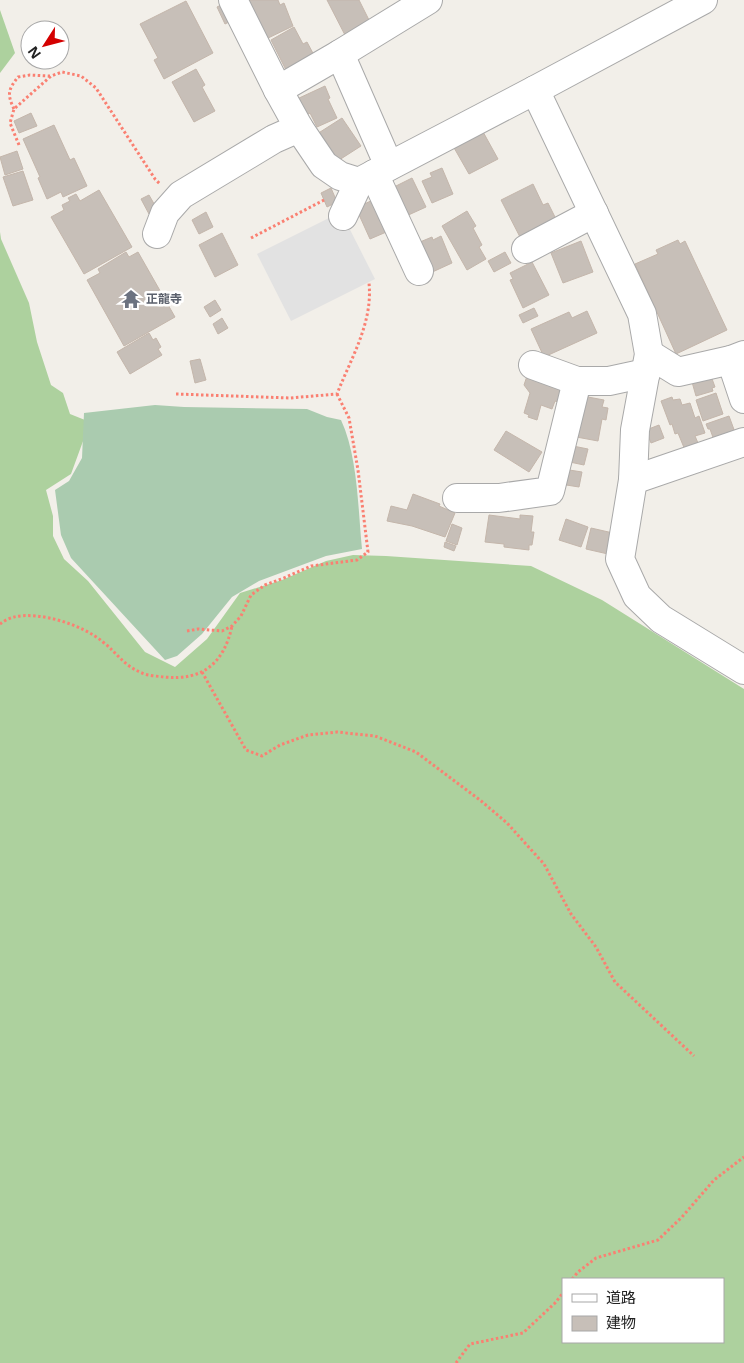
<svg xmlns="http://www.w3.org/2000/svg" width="744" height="1363" font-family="'Open Sans','Noto Sans JP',sans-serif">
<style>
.forest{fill:#add19e;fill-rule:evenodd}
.cemetery{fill:#aacbaf}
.parking{fill:#e2e2e2}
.building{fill:#c7bfb8;stroke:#c4b6ab}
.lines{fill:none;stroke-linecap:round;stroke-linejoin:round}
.minor-casing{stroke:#a9a9a9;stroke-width:30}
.path{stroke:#fa8072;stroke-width:3;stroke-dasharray:2.5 2.5;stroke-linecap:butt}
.minor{stroke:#fff;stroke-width:28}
.labels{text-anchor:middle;stroke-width:5;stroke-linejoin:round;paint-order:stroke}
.worship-label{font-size:12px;font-weight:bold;fill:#5b616d;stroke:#fff;text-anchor:start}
</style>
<rect width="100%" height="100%" fill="#f2efe9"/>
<g class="forest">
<path d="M0,10L15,53L0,73Z"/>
<path d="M0,232L1,239L29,303L37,342L51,385L63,393L70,414L90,422L71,474L46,490L53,516V536L64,559L88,581L145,652L175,667L207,639L240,593L282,580L326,561L353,555L386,556L531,566L602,600L744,689V1363H0ZM563,1279H723V1342H563Z"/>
</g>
<path class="cemetery" d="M155,405L184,407L307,409L327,417L341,420C358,456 358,510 362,549L326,556L259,581L232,597L202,634L177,656L165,660L71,558L61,535L55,490L69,481L82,458L84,413Z"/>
<path class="parking" d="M341,212L375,279L291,321L257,254Z"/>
<g class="building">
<path d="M249,0H278L280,5L284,3L293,26L264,40L245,2Z"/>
<path d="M327,0H359L371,24L346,37Z"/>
<path d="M186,1L213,53L164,79L154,60L158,58L140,24Z"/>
<path d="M225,3L233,20L225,24L217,7Z"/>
<path d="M294,27L303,44L307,42L315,57L288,74L271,40Z"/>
<path d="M196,69L205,85L202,87L215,111L194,122L172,82Z"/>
<path d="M325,86L330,98L328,99L337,118L317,127L310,113L305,116L297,99Z"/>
<path d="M31,113L37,126L19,133L14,121Z"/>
<path d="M342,118L361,146L336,162L317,134Z"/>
<path d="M54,125L70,160L74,158L87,186L63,197L61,192L47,199L38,178L40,177L23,139Z"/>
<path d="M482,130L498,159L469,174L453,146Z"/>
<path d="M17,151L23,169L5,175L0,157Z"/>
<path d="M442,168L453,194L432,203L422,181L432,177L430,173Z"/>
<path d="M23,171L33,200L13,206L3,177Z"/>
<path d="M412,178L426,207L404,217L390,189Z"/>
<path d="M533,184L543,205L548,203L556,219L520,237L501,200Z"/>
<path d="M331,188L337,202L327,207L321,193Z"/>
<path d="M99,190L132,247L84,274L51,217L64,210L62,205L70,201L68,198L76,194L80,201Z"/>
<path d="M149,195L157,209L149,214L141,199Z"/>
<path d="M377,198L391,230L370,239L356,208Z"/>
<path d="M467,211L476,226L473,228L482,245L479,247L486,259L467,270L442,226Z"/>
<path d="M206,212L213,227L199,234L192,220Z"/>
<path d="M222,233L238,265L215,277L199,245Z"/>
<path d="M441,236L452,263L428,274L420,242L432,237L433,240Z"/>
<path d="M678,240L680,244L685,241L727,330L676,354L635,264L658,254L656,250Z"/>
<path d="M581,241L593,272L563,283L551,253Z"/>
<path d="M126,252L129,257L138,252L175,317L124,346L87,280L100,273L98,269Z"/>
<path d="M505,252L511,263L494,272L488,261Z"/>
<path d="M532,262L549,295L523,308L510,280L513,279L510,273Z"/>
<path d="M215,300L221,310L210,317L204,307Z"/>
<path d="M534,308L538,316L523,323L519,315Z"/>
<path d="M587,311L597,333L544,357L531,329L569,312L572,318Z"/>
<path d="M222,318L228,328L218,334L213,324Z"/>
<path d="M149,333L153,340L156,338L161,347L158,349L162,355L130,374L117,352Z"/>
<path d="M200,359L206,380L195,383L190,361Z"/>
<path d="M527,376L562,387L558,402L555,401L552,409L541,405L537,420L528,417L529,415L524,413L530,393L524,385Z"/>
<path d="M711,376L715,387L712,388L713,391L696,396L692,382Z"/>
<path d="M579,393L588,394V397L604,400L602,407L608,408L606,420L602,419L598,441L571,436Z"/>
<path d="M716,393L723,414L703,421L696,400Z"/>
<path d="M672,397L673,400L680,399L682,405L690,403L695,418L699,416L705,433L695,436L698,443L695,444V446L685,450L678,433L675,434L672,424L670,425L661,401Z"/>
<path d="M729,416L736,435L715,443L710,429H708L706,424Z"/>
<path d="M659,425L664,438L651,443L646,430Z"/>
<path d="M506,431L542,452L529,472L494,450Z"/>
<path d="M568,445L588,449L584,465L565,461Z"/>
<path d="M563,469L582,472L579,487L560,484Z"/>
<path d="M413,494L440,504L439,506L455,513L445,537L412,526L387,521L391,506L407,510Z"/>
<path d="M489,515L520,519V515L533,516L531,532H534L532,545H529V550L504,547V544L485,542Z"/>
<path d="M566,519L588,527L581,547L559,540Z"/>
<path d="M452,524L462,528L457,545L446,541Z"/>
<path d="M591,528L613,533L608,554L586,549Z"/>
<path d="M445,542L456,546L454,551L444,547Z"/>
</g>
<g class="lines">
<g class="minor-casing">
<g id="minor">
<path d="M233,0L278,90L299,128L324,165L340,176L359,182"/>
<path d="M340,54L428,0"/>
<path d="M278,90L340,54L389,166"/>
<path d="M535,90L642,314L649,354L635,430L633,480L620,559L637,596L661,619L744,670"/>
<path d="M374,174L419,271"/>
<path d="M343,216L359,182L535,90L703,0"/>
<path d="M157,234L165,213L181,195L274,139L299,128"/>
<path d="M526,249L594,213"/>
<path d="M649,354L678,372L731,360L744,355"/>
<path d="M731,360L744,399"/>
<path d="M533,365L577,381H609L646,373"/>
<path d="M633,480L744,442"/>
<path d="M457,498H499L550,491L577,381"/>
</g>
</g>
<g class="path">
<path d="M14,109C7,94 8,90 18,77L30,75L50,76"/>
<path d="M19,145L10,123L14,109L51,76L62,72L81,76L96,88L155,179L160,184"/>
<path d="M251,238L324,200"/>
<path d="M176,394L290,398L337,394C351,358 373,323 369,283"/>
<path d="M0,624C4,621 9,618 14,617C40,611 83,625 103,642C118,654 123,665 142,673C148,676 157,676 164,677C203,681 224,663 232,626"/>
<path d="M187,631L198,629L222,631L232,626L241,616L251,595L265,585L284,578L311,566L357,560L368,552L358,470L349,418L337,394"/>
<path d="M202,672L246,750L262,756L280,745L308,735L337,732L375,736L416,752L480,800L507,823L544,864L571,914L596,947L615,982L694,1056"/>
<path d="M572,1279L578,1272L596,1258L658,1240L682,1217L714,1180L744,1157"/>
<path d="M456,1363L470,1344L523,1333L555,1303L563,1293"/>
</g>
<use href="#minor" class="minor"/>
</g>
<defs>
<g id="temple-bare" transform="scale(1.5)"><path d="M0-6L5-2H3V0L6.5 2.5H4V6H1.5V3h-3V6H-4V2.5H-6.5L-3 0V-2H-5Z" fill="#6b7280" stroke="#fff" stroke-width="2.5" paint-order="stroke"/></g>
</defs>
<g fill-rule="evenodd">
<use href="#temple-bare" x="131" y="299"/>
</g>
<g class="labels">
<g class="worship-label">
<text x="146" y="303">正龍寺</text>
</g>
</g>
<rect x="562" y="1278" width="162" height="65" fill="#ffffff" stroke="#a7a7a7"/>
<rect x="572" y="1294" width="25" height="8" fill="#ffffff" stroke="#a7a7a7"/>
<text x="606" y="1303" font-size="15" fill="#222222">道路</text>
<rect x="572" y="1316" width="25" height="15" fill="#c7bfb8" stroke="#a7a7a7"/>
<text x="606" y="1328" font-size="15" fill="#222222">建物</text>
<g transform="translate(45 45) rotate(234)"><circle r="24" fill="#ffffff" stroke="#a7a7a7"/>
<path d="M0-4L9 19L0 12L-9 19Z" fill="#d40000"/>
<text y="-8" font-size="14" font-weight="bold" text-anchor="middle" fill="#222222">N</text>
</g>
</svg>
